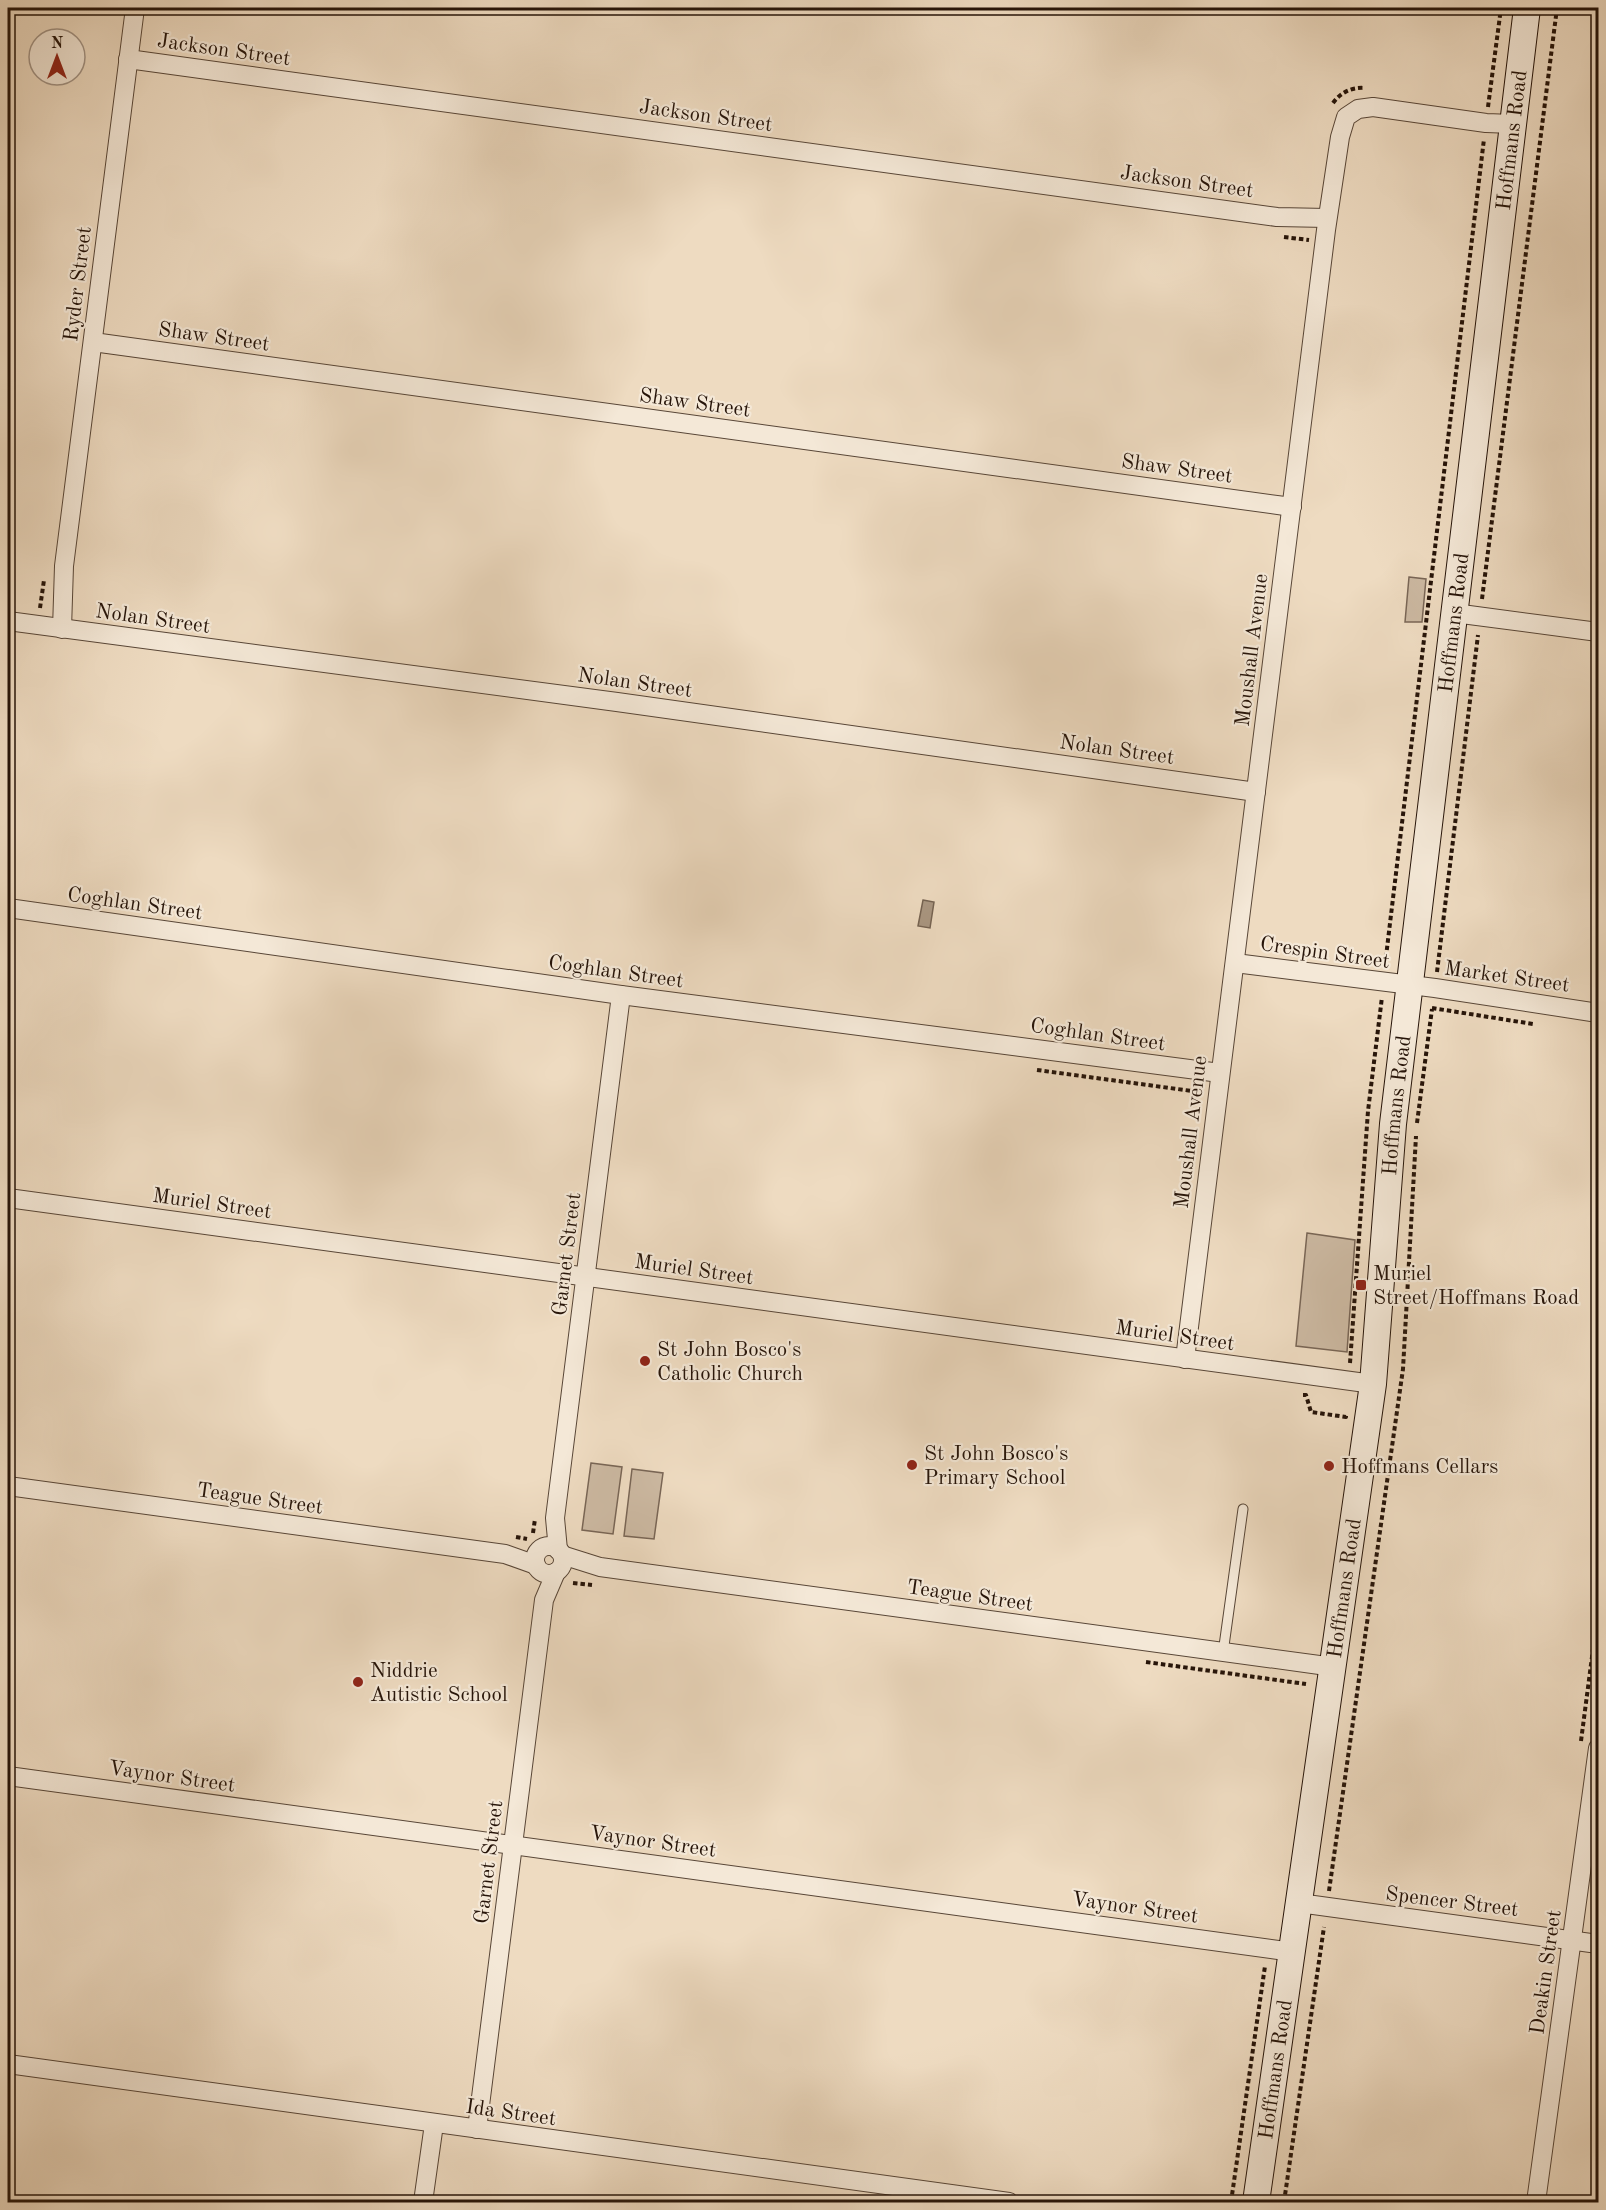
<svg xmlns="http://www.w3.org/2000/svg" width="1606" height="2210" font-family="'Old Standard TT',serif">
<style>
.green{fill:#ccb9a2;stroke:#796656;stroke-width:1.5}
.water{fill:#aa9782;stroke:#756352;stroke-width:1.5}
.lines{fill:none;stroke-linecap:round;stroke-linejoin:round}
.service-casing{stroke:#584637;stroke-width:11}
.minor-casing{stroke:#584637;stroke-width:20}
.secondary-casing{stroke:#261409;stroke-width:28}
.path{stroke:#261409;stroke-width:4;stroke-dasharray:4.5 3;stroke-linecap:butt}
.service{stroke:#f4e8d7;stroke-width:9}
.minor{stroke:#f4e8d7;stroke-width:18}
.secondary{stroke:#f4e8d7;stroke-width:26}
.poi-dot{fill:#8f2418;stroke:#f4e8d7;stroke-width:2}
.labels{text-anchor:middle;stroke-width:4.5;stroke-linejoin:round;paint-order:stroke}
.street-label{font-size:21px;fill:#261409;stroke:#f4e8d7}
.poi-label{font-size:21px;fill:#261409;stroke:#f4e8d7;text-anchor:start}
</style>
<rect width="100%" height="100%" fill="#eedbc1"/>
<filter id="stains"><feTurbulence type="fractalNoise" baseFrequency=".00333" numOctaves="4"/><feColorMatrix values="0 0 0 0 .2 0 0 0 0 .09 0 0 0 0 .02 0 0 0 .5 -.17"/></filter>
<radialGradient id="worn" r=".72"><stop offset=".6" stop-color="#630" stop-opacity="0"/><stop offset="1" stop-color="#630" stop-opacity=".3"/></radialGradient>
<g class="green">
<path d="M1409,577L1426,579L1422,622H1405Z"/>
<path d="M1307,1233L1355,1240L1347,1352L1296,1346Z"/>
<path d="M591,1463L622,1467L613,1534L582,1530Z"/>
<path d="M632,1469L663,1473L654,1539L624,1536Z"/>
</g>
<path class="water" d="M923,900L934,902L930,928L918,926Z"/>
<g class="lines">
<g class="service-casing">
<path id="service" d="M1223,1653L1243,1509"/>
</g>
<g class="minor-casing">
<g id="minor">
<path d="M128,59L1277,217L1327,218"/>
<path d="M93,342L1292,507"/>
<path d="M1454,613L1598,632"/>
<path d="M8,621L617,702L1256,792"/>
<path d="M62,629L64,566L135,8"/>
<path d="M8,908L621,995L1220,1073"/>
<path d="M1235,963L1435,988L1598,1013"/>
<path d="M8,1198L1373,1384"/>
<path d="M1185,1359L1326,230L1340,137L1346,117L1358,109L1373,107L1486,123L1513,124"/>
<path d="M8,1486L505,1554L536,1565"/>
<circle cx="549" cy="1560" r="14"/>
<path d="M558,1550L555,1518L621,995"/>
<path d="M562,1555L600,1567L1334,1667"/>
<path d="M8,1776L1293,1952"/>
<path d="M1299,1903L1598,1944"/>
<path d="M8,2064L1009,2202"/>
<path d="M477,2129L544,1600L556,1572"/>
<path d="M423,2202L434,2124"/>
<path d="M1536,2202L1598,1748"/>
</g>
</g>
<g class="secondary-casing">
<g id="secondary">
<path id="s1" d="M1256,2202L1373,1384L1393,1124L1527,8"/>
</g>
</g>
<g class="path">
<path d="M1333,103C1341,92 1352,87 1365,88"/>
<path d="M1488,107L1501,8"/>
<path d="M1284,237L1309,240"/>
<path d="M1482,599L1557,8"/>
<path d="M40,608L44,580"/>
<path d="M1385,965L1484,139"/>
<path d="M1437,972L1478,635"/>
<path d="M1432,1008L1533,1024"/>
<path d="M1037,1070L1192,1091L1200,1096"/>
<path d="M1417,1123L1432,1009"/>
<path d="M1350,1363L1368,1111L1382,997"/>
<path d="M1303,1395H1306L1311,1412L1346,1417V1415"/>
<path d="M533,1533L535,1519"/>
<path d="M516,1537L527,1539"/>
<path d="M573,1583L592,1585"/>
<path d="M1146,1662L1306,1684"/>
<path d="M1581,1741L1598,1611"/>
<path d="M1329,1891L1403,1369L1416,1136"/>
<path d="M1231,2202L1265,1966"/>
<path d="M1284,2202L1324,1927"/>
</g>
<use href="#service" class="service"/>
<use href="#minor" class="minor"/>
<use href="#secondary" class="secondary"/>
</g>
<g class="poi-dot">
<rect x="1355" y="1279" width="12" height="12" rx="3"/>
<circle cx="645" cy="1361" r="6"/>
<circle cx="912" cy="1465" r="6"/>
<circle cx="1329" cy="1466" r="6"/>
<circle cx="358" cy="1682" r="6"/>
</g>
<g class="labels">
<g class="street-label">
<text transform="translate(224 49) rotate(8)" y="7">Jackson Street</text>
<text transform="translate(706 115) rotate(8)" y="7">Jackson Street</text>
<text dy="7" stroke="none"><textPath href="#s1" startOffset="2078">Hoffmans Road</textPath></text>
<text transform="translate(1187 181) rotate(8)" y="7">Jackson Street</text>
<text transform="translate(77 284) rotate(-83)" y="7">Ryder Street</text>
<text transform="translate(214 336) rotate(8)" y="7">Shaw Street</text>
<text transform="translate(695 402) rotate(8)" y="7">Shaw Street</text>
<text transform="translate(1177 468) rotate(8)" y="7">Shaw Street</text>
<text transform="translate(153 618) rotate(8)" y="7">Nolan Street</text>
<text dy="7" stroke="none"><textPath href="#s1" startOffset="1592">Hoffmans Road</textPath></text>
<text transform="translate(1251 650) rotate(-83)" y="7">Moushall Avenue</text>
<text transform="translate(635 682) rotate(8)" y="7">Nolan Street</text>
<text transform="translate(1117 749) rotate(8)" y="7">Nolan Street</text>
<text transform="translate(135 903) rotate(8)" y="7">Coghlan Street</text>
<text transform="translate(1325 952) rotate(8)" y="7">Crespin Street</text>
<text transform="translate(616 971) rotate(8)" y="7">Coghlan Street</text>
<text transform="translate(1507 976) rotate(8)" y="7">Market Street</text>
<text transform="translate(1098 1034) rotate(8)" y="7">Coghlan Street</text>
<text dy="7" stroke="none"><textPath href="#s1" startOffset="1106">Hoffmans Road</textPath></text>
<text transform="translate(1190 1132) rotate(-83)" y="7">Moushall Avenue</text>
<text transform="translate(212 1203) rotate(8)" y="7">Muriel Street</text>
<text transform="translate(566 1254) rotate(-83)" y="7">Garnet Street</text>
<text transform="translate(694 1269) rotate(8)" y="7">Muriel Street</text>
<text transform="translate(1175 1335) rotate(8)" y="7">Muriel Street</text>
<text transform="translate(260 1498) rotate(8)" y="7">Teague Street</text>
<text dy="7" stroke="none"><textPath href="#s1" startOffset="620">Hoffmans Road</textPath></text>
<text transform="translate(970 1595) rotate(8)" y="7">Teague Street</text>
<text transform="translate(172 1776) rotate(8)" y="7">Vaynor Street</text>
<text transform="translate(653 1841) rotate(8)" y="7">Vaynor Street</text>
<text transform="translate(488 1862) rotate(-83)" y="7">Garnet Street</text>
<text transform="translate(1452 1901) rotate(7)" y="7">Spencer Street</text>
<text transform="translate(1135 1907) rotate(8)" y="7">Vaynor Street</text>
<text transform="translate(1545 1972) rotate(-82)" y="7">Deakin Street</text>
<text dy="7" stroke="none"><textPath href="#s1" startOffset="134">Hoffmans Road</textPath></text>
<text transform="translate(511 2112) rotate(8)" y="7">Ida Street</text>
</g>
<g class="poi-label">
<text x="1373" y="1280">Muriel<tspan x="1373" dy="24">Street/Hoffmans Road</tspan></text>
<text x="657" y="1356">St John Bosco's<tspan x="657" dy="24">Catholic Church</tspan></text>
<text x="924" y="1460">St John Bosco's<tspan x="924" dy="24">Primary School</tspan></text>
<text x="1341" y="1473">Hoffmans Cellars</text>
<text x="370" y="1677">Niddrie<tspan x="370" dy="24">Autistic School</tspan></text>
</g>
</g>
<rect width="1606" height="2210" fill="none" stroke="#eedbc1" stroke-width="30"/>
<rect x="9" y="9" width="1588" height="2192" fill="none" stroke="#261409" stroke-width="3"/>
<rect x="15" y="15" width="1576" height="2180" fill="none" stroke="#261409" stroke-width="1.5"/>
<g transform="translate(57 57)"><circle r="28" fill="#f4e8d7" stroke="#a29385" stroke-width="1.5"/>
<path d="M0-4.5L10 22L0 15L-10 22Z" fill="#8f2418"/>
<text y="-9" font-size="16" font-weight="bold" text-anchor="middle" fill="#261409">N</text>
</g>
<rect width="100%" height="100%" filter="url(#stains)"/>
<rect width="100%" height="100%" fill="url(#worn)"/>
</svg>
